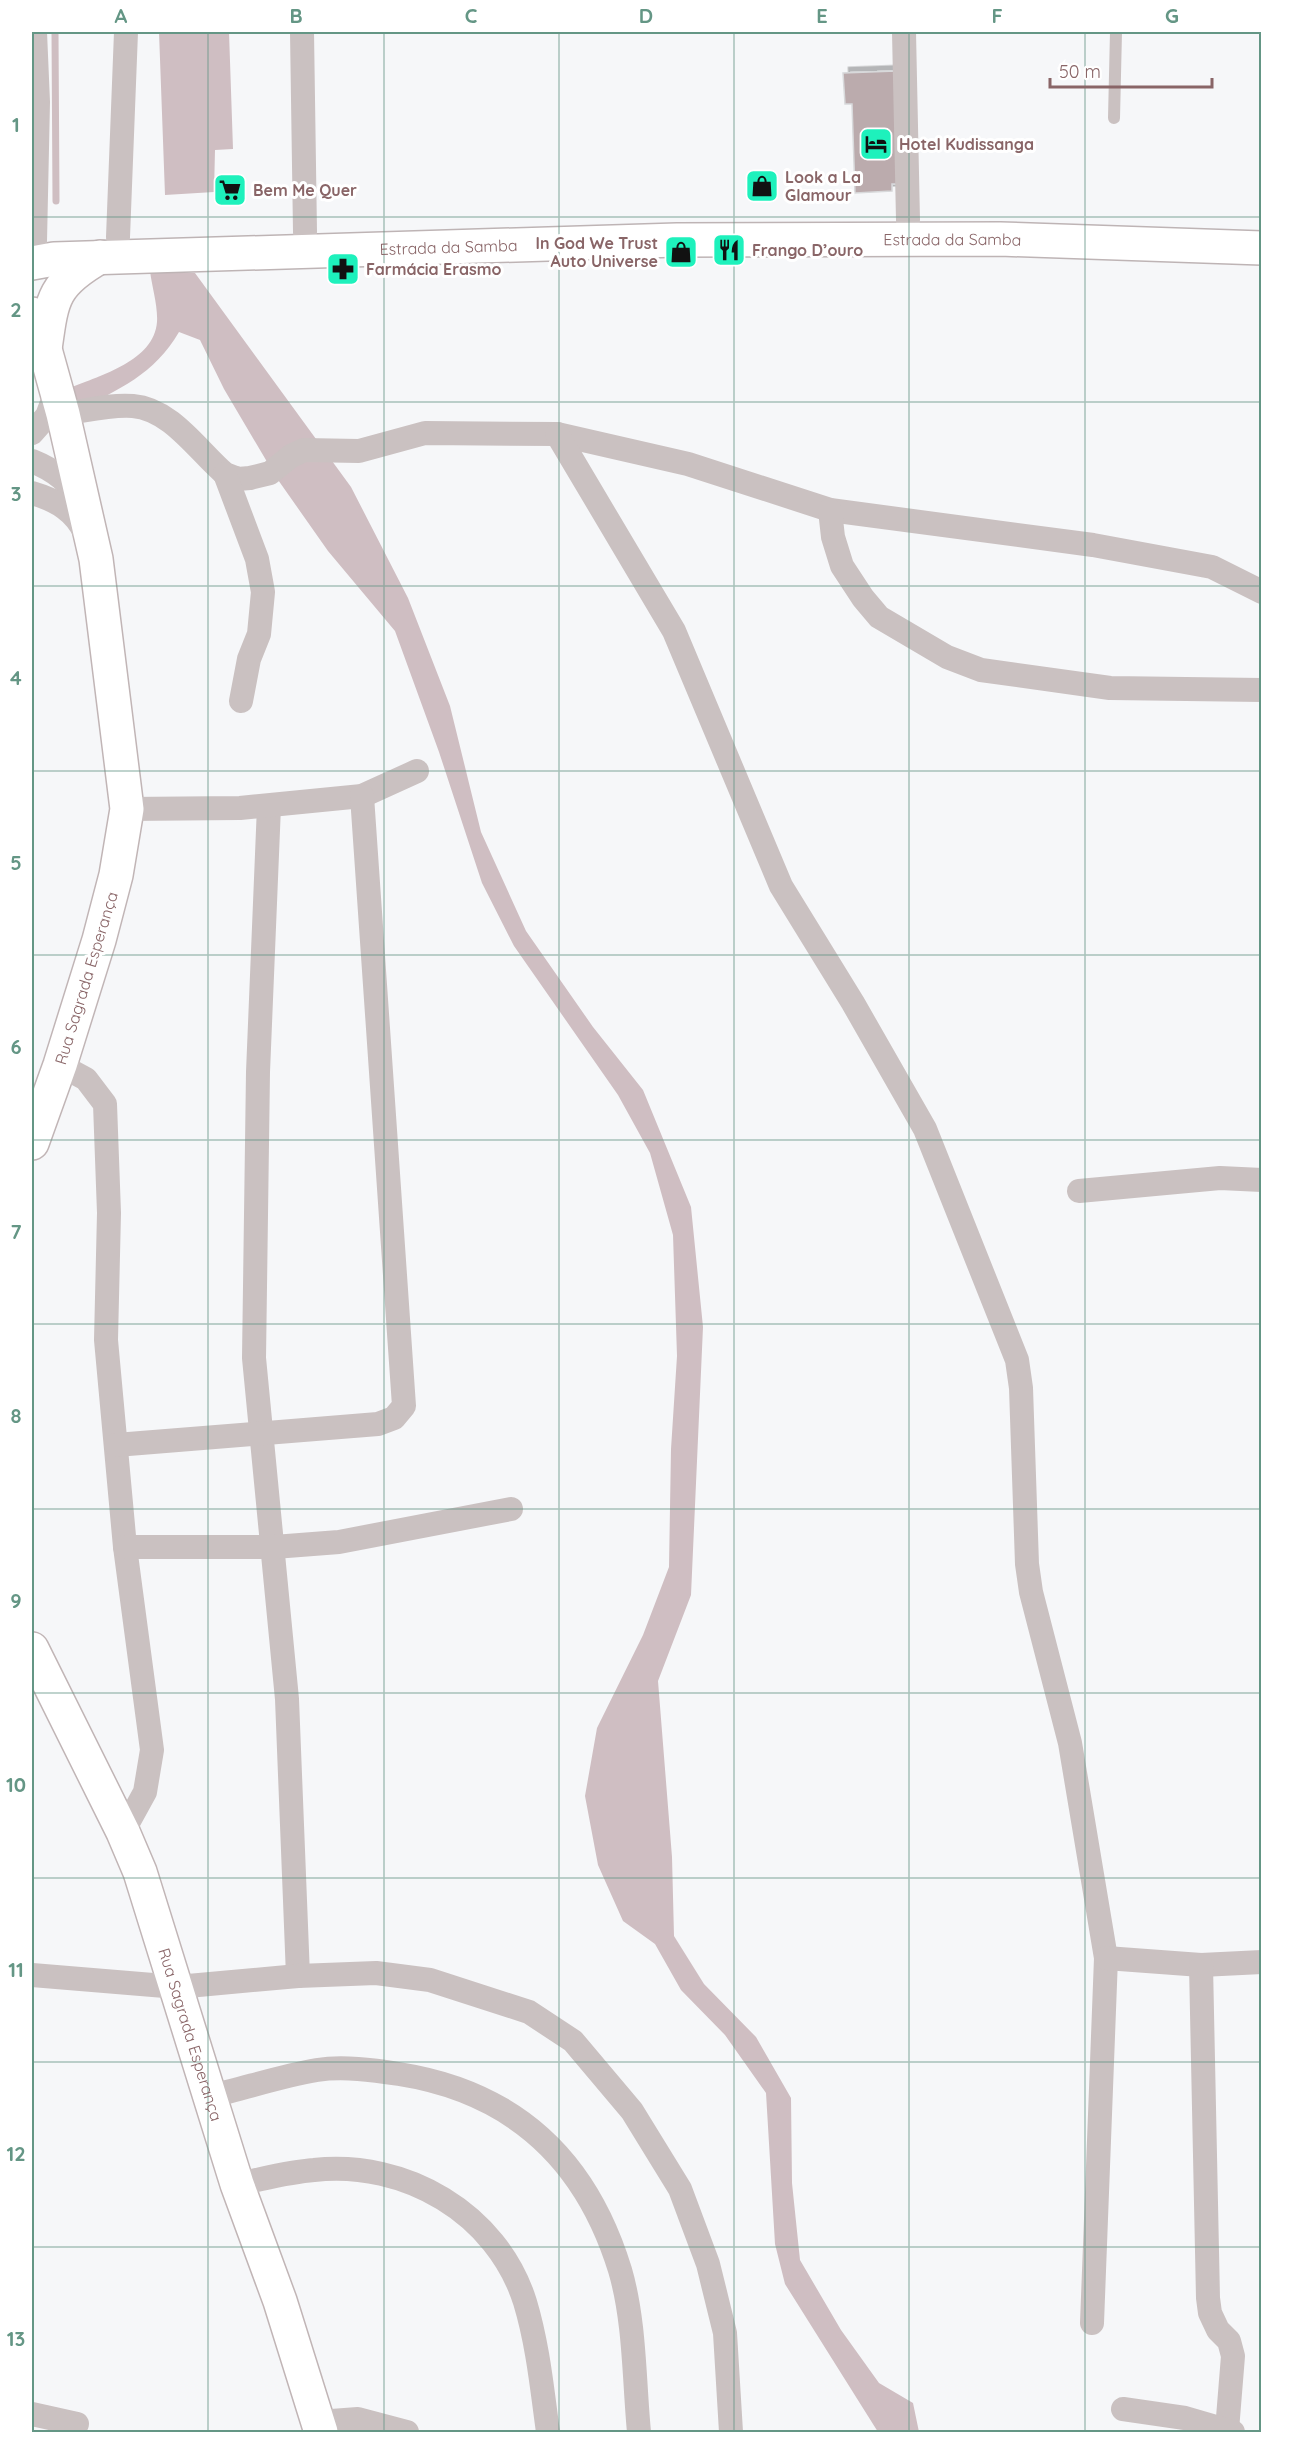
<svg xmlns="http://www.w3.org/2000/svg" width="1293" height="2464" font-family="Quicksand,sans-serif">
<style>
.water{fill:#cfbec2}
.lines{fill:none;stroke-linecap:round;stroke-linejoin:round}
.stream{stroke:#cfbec2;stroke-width:7}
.building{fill:#bbabad;stroke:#d8d9db;stroke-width:1.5;filter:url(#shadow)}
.secondary-casing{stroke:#c1b5b6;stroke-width:36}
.primary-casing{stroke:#beb4b5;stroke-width:36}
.lane{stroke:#cac1c1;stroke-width:12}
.street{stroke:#cac1c1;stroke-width:24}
.secondary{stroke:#fff;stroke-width:33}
.primary{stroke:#fff;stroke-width:33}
.grid{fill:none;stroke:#649685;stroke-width:1.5;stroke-opacity:0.55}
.labels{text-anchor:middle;stroke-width:6;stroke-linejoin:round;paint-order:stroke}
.poi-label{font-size:16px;font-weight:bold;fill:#896567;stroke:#fff;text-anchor:start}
.street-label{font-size:16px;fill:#896567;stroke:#fff}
.neatline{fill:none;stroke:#649685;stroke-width:2}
.grid-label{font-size:20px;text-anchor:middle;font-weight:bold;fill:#649685}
</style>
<defs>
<filter id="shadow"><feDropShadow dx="5.5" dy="-5.5" stdDeviation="0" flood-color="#0004"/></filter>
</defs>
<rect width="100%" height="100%" fill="#f6f7f9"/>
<g class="water">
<path d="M159,32H229L233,149L215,150L214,192L165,195Z"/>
<path d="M150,271L195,273L351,487L408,598L450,706L481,832L526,931L593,1027L643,1090L691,1207L703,1327L691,1595L658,1681L672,1857L674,1936L704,1984L756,2037L791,2098L792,2183L800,2260L841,2330L879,2383L913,2403L919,2432H878L785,2284L775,2244L766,2093L725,2035L681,1990L655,1944L623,1921L598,1865L585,1796L597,1728L643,1635L669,1567L671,1449L677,1356L673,1235L650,1153L618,1095L514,946L482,883L439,752L395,631L328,551L276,477L224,389L200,340L179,332C155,374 118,390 76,411L70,388C101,375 154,361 157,322C158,306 152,287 150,271Z"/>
</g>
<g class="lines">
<path class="stream" d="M55,32L56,201"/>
</g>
<path class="building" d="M896,71L901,184H892V191L855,193L852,104H845L843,73Z"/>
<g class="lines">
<g class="secondary-casing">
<g id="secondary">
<path d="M32,314L38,324L63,414L96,559L127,809L116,875L99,940L60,1065L32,1143"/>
<path d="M45,349C52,298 53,284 100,257"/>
<path id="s1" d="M32,1649L123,1832L140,1872L237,2184L280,2301L321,2432"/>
</g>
</g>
<g class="primary-casing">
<g id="primary">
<path id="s2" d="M32,263L54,259L677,240L1000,239L1262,248"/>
</g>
</g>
<path class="lane" d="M1114,118L1116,32"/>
<g class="street">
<path d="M302,32L305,232"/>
<path d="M904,32L908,220"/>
<path d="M118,237L126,32"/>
<path d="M35,241L38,102L35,32"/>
<path d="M63,414C85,411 111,404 133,406C171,409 198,451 225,474L238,479L250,478L270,473L291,456L304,450L359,451L425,433L557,434L688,464L830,510L1093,545L1212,567L1262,592"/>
<path d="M32,433L47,416L56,392"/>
<path d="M557,434L674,631L781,886L853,1003L925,1129L1017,1360L1021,1388L1027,1564L1031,1592L1070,1743L1106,1958L1092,2323"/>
<path d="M32,461C52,469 69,480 79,500"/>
<path d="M225,474L257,559L263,592L259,634L249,659L241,701"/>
<path d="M32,493C56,500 76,511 86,535"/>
<path d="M830,510L833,537L842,566L863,598L879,617L947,657L981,670L1110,688L1262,690"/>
<path d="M269,806L258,1072L254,1358L287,1699L298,1976"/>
<path d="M127,809L240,808L362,796L417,771"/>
<path d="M60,1065L86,1079L105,1104L109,1213L106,1340L125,1547L152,1750L145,1792L123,1832"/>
<path d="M1079,1191L1220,1178L1262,1180"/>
<path d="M116,1445L378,1424L394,1418L404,1406L362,796"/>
<path d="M125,1547H274L339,1542L511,1509"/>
<path d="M1106,1958L1201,1965L1262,1962"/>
<path d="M1201,1965L1208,2298L1210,2313L1218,2330L1229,2341L1233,2356L1227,2430"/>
<path d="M32,1975L177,1987L298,1976L376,1973L430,1980L529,2012L573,2041L632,2111L680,2189L708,2264L725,2333L731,2432"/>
<path d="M211,2096C246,2088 281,2076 317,2070C343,2066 373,2070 399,2074C514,2092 586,2159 620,2270C635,2321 634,2380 639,2432"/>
<path d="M237,2184C263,2179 288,2172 314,2170C405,2160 497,2213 525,2302C538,2345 542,2389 548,2432"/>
<path d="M1123,2409L1185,2418L1233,2432"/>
<path d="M32,2414L77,2424"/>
<path d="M318,2422L358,2419L407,2432"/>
</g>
<use href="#secondary" class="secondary"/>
<use href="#primary" class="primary"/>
</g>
<path class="grid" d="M208,32V2432M384,32V2432M559,32V2432M734,32V2432M909,32V2432M1085,32V2432M32,217H1262M32,402H1262M32,586H1262M32,771H1262M32,955H1262M32,1140H1262M32,1324H1262M32,1509H1262M32,1693H1262M32,1878H1262M32,2062H1262M32,2247H1262"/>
<defs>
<g id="hotel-square" transform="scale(1.725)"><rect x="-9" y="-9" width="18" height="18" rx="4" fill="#1ef1bc" stroke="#fff"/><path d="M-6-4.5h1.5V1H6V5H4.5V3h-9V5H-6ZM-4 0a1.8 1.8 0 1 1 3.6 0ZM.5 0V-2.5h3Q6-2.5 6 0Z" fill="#111"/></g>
<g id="shop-square" transform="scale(1.725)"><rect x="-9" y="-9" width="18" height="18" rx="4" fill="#1ef1bc" stroke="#fff"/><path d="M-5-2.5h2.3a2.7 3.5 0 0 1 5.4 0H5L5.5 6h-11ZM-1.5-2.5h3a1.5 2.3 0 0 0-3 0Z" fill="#111"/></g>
<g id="supermarket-square" transform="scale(1.725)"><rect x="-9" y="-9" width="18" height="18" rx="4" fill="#1ef1bc" stroke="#fff"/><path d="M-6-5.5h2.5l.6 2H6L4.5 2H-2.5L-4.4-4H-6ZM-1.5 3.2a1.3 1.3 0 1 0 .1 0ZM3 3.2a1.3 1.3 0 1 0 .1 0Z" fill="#111"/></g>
<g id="restaurant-square" transform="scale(1.725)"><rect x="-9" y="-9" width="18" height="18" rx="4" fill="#1ef1bc" stroke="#fff"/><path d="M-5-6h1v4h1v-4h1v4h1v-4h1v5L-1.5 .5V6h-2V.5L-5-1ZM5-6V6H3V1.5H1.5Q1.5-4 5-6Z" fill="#111"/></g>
<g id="pharmacy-square" transform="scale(1.725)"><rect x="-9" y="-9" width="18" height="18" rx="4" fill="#1ef1bc" stroke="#fff"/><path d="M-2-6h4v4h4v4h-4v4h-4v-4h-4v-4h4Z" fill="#111"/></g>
</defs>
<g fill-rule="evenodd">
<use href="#hotel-square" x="876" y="144"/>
<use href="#shop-square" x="762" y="186"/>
<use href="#supermarket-square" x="230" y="190"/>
<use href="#restaurant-square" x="729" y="250"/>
<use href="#shop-square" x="681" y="252"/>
<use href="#pharmacy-square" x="343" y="269"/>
</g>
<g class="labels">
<g class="poi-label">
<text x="899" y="150">Hotel Kudissanga</text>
<text x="785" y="183">Look a La<tspan x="785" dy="18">Glamour</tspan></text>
<text x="253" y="196">Bem Me Quer</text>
<text x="658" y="249" text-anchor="end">In God We Trust<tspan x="658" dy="18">Auto Universe</tspan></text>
<text x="752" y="256">Frango D’ouro</text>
<text x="366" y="275">Farmácia Erasmo</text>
</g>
<g class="street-label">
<text dy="6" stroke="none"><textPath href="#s2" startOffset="921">Estrada da Samba</textPath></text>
<text dy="6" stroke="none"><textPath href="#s2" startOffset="417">Estrada da Samba</textPath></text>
<text transform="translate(86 978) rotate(-73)" y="6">Rua Sagrada Esperança</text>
<text dy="6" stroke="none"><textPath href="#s1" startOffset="418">Rua Sagrada Esperança</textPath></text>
</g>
</g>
<rect width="1293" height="2464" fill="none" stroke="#ffffff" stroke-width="66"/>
<path d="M1050 78v9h162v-9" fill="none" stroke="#896567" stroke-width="3"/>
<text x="1059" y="78" font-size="18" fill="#896567" stroke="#ffffff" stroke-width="4.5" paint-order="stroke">50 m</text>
<rect x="33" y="33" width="1227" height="2398" class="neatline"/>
<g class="grid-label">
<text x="121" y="23">A</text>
<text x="296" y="23">B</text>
<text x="471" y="23">C</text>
<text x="646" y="23">D</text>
<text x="822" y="23">E</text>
<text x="997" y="23">F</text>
<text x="1172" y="23">G</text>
<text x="16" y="132">1</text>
<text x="16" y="317">2</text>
<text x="16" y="501">3</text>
<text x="16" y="685">4</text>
<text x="16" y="870">5</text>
<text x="16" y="1054">6</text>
<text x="16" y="1239">7</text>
<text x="16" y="1423">8</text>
<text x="16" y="1608">9</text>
<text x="16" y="1792">10</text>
<text x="16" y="1977">11</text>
<text x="16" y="2161">12</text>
<text x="16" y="2346">13</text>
</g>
</svg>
